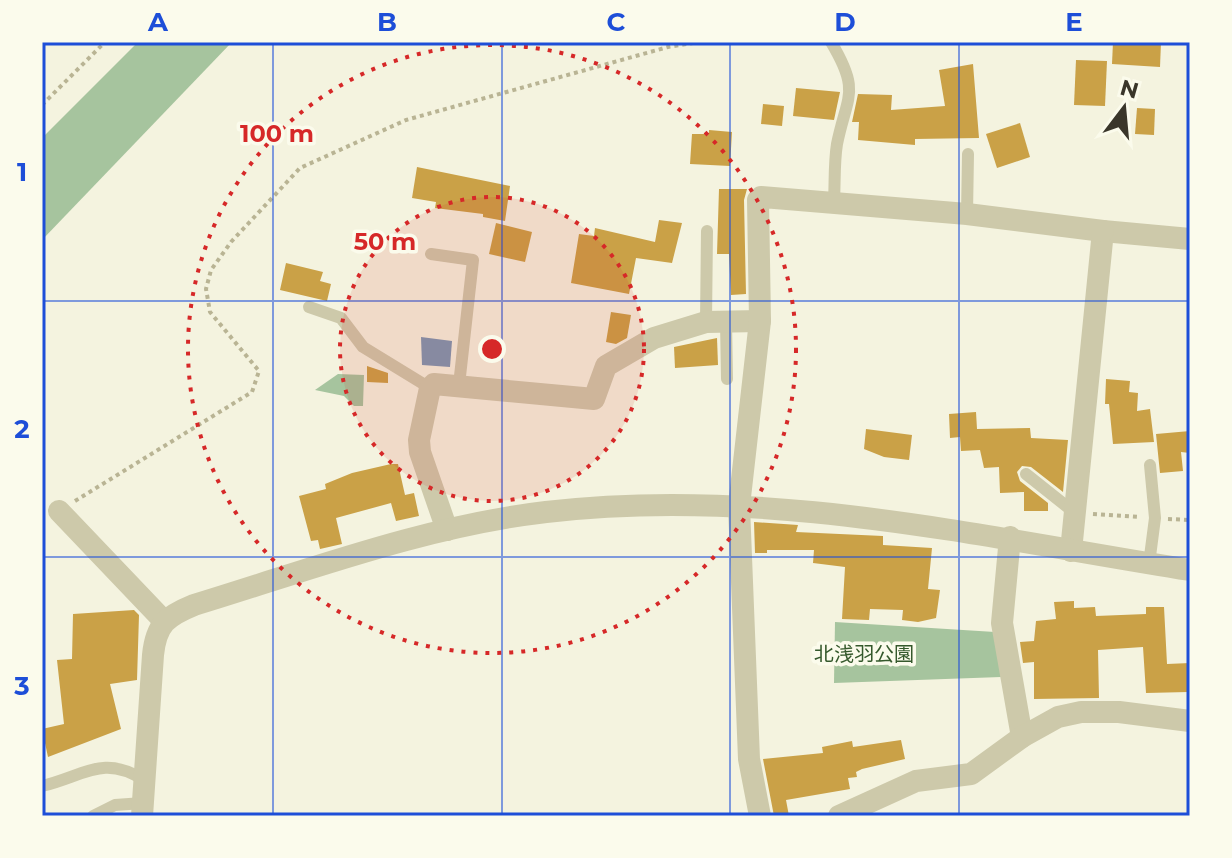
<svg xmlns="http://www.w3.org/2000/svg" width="1232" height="858" font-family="Montserrat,'Noto Sans JP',sans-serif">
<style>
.green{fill:#a6c49e}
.water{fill:#7d98b2}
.building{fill:#caa147}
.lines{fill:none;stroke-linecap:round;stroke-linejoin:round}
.path{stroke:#b9b494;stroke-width:4;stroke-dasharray:4 4;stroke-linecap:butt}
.service{stroke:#cdc9aa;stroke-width:12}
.minor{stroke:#cdc9aa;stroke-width:22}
.grid{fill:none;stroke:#1d4ed8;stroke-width:2;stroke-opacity:0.55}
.ring{fill:none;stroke:#d62828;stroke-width:4;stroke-dasharray:4 8}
.labels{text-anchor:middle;stroke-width:7;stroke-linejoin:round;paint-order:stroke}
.park-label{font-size:20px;fill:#35592c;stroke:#fbfbec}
.centre{fill:#d62828;stroke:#fbfbec;stroke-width:4}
.ring-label{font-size:24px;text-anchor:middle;font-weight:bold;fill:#d62828;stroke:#fbfbec;stroke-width:7;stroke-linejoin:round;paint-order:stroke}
.neatline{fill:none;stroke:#1d4ed8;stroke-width:3}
.grid-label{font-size:26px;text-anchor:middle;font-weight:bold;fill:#1d4ed8}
</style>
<rect width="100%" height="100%" fill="#f4f3df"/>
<g class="green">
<path d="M138,42H232L42,240V138Z"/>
<path d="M338,374L364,375L363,406H354L344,396L315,390Z"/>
<path d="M835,622L995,632L1001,677L834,683Z"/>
</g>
<path class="water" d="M421,337L452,341L450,367L422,365Z"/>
<g class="building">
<path d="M1113,42H1161L1160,67L1112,64Z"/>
<path d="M1076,60L1107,61L1105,106L1074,105Z"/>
<path d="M973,64L979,138L915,139V145L858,140L859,122H852L858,94L892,95L891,110L945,106L939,70Z"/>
<path d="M796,88L840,92L834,120L793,116Z"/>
<path d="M763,104L784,106L782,126L761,124Z"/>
<path d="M1137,108L1155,109L1154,135L1135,134Z"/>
<path d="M1020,123L1030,157L997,168L986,134Z"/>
<path d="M709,130L732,132L730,166L690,164L692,134H709Z"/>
<path d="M417,167L510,186L505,221L483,217V214L435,208L436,202L412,198Z"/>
<path d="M719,189H747L744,200L746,294L731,295L729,254H717Z"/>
<path d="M659,220L682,223L672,263L636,258L629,294L571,283L579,234L594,236L595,228L655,242Z"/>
<path d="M496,223L532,232L525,262L489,254Z"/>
<path d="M286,263L323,272L320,281L331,284L327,301L280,290Z"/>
<path d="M611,312L631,315L627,338L616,344L606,342Z"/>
<path d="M717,338L718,365L675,368L674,347Z"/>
<path d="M367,366L388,373V383L367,382Z"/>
<path d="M1106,379L1130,381L1129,392L1138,393L1137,411L1150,409L1154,442L1113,444L1109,404H1105Z"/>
<path d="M976,412L977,429L1030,428L1031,438L1068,440L1063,492L1031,467L1022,466L1017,472L1020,481L1048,503V511H1024V492L1000,493L999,467L984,468L980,450L961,451L960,437L950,438L949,414Z"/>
<path d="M866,429L912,435L909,460L884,457L864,449Z"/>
<path d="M1190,431V453L1181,452L1183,471L1160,473L1156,434Z"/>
<path d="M391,464H398L405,495L414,493L419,516L396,521L391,503L336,518L342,544L320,549L318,540L311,541L299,496L326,489L325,484L352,473Z"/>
<path d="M754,522L798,525L796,532L883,536V545L932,548L928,589L940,590L936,618L918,622L902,620L903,610L870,609L869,620L842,619L845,567L813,563L814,550H767V553H755Z"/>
<path d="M1074,601V608L1095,607L1096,616L1146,614V607H1164L1167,664L1190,663L1188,692L1146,693L1143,647L1098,650L1099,698L1034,699V662L1023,663L1020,642L1034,641L1036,621L1056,619L1054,602Z"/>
<path d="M134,610L139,615L137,680L110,684L121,729L48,757L42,729L64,724L57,660L72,659L73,614Z"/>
<path d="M901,740L905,759L862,769L856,772L857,777L848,778L850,789L786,800L789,816H774L763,759L823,753L822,747L852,741L853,747Z"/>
</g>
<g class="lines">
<g class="path">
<path d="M42,105L105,42"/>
<path d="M75,501L252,392L259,371L210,312L206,289L211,270L231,242L300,168L406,120L668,47L699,42"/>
<path d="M1093,514L1140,517"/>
<path d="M1168,519L1190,520"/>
</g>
<g class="service">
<path d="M831,42C861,92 847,95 837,144C834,162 835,183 834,201"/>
<path d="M967,214L968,154"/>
<path d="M431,254L473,260L459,385"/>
<path d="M309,307L341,318L363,347L430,388"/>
<path d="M726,321L727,379"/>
<path d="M706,322L707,231"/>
<path d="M1026,474L1075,513"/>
<path d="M1149,564L1155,518L1150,465"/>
<path d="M42,786C84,776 103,754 144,780"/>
<path d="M93,816L115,805L143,803"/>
</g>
<g class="minor">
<path d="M59,511L163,620"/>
<path d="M447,530L420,452L419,440L430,388L434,384L594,399L606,366L654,338L706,322L760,321"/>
<path d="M1010,537L1002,623L1022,737"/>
<path d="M1071,551L1103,231L1190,239"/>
<path d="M142,816L153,655C156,624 167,616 194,605C309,570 426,526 546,512C763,486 977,536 1190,570"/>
<path d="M760,816L749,759L739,506L760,321L758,200L761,197L967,214L1103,231"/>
<path d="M839,816L916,781L971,774L1022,737L1058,717L1081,712H1119L1190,721"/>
</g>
</g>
<path class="grid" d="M273,42V816M502,42V816M730,42V816M959,42V816M42,301H1190M42,557H1190"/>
<circle cx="492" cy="349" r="152" fill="#d62828" fill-opacity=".12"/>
<g class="ring">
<circle cx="492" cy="349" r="152"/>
<circle cx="492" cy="349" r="304"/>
</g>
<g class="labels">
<g class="park-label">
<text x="864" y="661">北浅羽公園</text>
</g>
</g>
<circle cx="492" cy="349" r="12" class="centre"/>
<g class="ring-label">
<text x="277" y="142">100 m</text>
<text x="385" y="250">50 m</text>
</g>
<rect width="1232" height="858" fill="none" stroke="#fbfbec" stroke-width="88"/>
<g transform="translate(1124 108) rotate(16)" stroke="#fbfbec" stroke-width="6" paint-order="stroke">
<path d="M0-6L14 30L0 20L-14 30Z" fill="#3a362a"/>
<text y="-12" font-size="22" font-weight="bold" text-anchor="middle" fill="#3a362a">N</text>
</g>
<rect x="44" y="44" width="1144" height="770" class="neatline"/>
<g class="grid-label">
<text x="158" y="31">A</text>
<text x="387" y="31">B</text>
<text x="616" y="31">C</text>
<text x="845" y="31">D</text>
<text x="1074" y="31">E</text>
<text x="22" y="181">1</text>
<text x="22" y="438">2</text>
<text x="22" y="695">3</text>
</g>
</svg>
